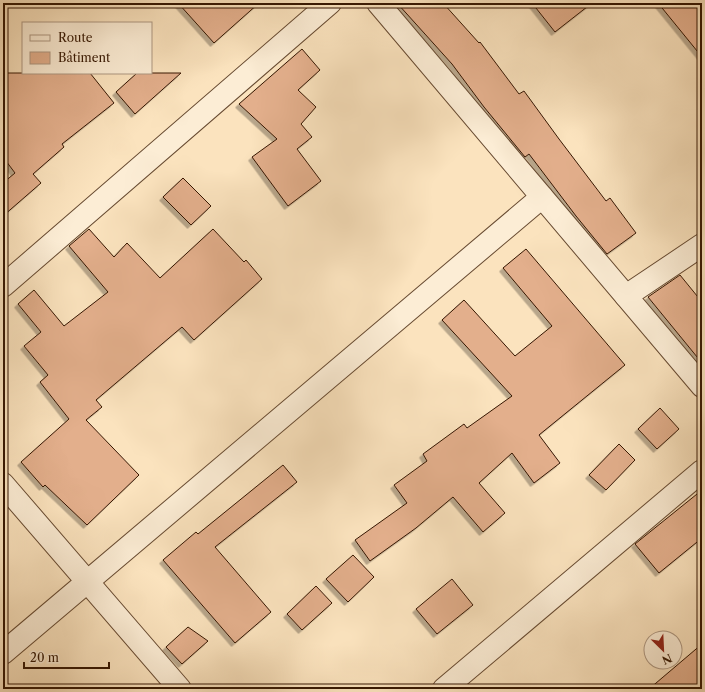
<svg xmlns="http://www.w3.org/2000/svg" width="705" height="692" font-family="'Libre Caslon Text',serif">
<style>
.building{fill:#e3af8c;stroke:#361702;filter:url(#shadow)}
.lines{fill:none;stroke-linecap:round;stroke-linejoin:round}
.minor-casing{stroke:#674a31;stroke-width:24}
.minor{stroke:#fcedd5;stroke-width:22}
</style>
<defs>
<filter id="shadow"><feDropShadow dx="-3.5" dy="3.5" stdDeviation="0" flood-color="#0004"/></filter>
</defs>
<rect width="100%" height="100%" fill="#fbe3be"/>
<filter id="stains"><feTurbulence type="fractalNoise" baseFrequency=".005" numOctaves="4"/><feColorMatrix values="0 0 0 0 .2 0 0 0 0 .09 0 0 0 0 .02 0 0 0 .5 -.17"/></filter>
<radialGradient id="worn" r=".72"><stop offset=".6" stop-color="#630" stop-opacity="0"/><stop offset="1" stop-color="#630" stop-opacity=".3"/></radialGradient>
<g class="building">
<path d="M178,3H259L214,43Z"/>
<path d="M397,3H443L479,43L480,42L519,94L524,91L559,139L606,201L610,198L636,233L607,254L576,216L529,154L525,157L484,107L452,64Z"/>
<path d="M532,3H592L555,32Z"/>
<path d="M658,3H702V57Z"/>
<path d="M302,49L320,70L298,90L316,107L301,124L312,137L297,149L321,181L288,206L252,157L277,139L239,104Z"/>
<path d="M3,73H90L114,103L62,144L64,147L33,174L41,183L3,216V183L15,173L3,157Z"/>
<path d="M137,73H181L135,114L116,92Z"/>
<path d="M183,178L211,206L191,225L163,197Z"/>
<path d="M89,229L114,257L127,243L160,278L213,229L244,262L246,260L262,279L194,340L182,327L96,400L102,407L86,420L139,475L87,525L45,485L43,487L21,462L69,419L40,382L48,375L24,346L41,332L18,304L34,290L64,326L108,292L69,246Z"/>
<path d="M526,249L625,365L539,435L560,463L534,483L512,453L479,483L505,513L483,532L453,497L416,528L370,561L355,540L407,503L394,485L427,461L423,454L464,424L467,428L512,396L442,320L464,300L515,356L552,326L503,268Z"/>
<path d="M680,275L702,302V363L648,297Z"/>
<path d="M660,408L679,429L657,449L638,429Z"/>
<path d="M619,444L635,460L606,490L589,475Z"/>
<path d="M283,465L297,482L215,547L271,612L235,643L163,560L196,532L198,534Z"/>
<path d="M702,490V538L659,573L635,544Z"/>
<path d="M353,555L374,577L348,602L326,579Z"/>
<path d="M452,579L473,605L437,634L416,609Z"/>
<path d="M316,586L332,603L302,630L287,614Z"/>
<path d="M188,627L208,641L182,664L166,647Z"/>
<path d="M702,644V682L694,689H649Z"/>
</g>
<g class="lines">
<g class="minor-casing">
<g id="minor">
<path d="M378,3L702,386"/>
<path d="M3,286L330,3"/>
<path d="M626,296L702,245"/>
<path d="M3,484L180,689"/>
<path d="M3,653L542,197"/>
<path d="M444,689L702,471"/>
</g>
</g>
<use href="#minor" class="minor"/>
</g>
<rect width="705" height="692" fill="none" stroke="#fbe3be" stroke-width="16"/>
<rect x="4" y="4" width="697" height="684" fill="none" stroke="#361702" stroke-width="2"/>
<rect x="8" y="8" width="689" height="676" fill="none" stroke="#361702"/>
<rect x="22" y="22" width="130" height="52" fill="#fcedd5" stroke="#ad9781"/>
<rect x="30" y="35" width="20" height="6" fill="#fcedd5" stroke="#ad9781"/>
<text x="58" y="42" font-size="12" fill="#361702">Route</text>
<rect x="30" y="52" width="20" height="12" fill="#e3af8c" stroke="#ad9781"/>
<text x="58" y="62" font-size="12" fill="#361702">Bâtiment</text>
<g transform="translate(663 650) rotate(156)"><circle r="19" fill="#fcedd5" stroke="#ad9781"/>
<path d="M0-3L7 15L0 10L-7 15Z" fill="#8f2418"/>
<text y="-6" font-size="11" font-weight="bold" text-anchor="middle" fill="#361702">N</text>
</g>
<path d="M24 662v6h85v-6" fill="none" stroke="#361702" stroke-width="2"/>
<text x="30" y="662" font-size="12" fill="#361702" stroke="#fcedd5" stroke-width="3" paint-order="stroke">20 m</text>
<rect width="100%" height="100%" filter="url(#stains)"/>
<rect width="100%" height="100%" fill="url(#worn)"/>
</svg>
